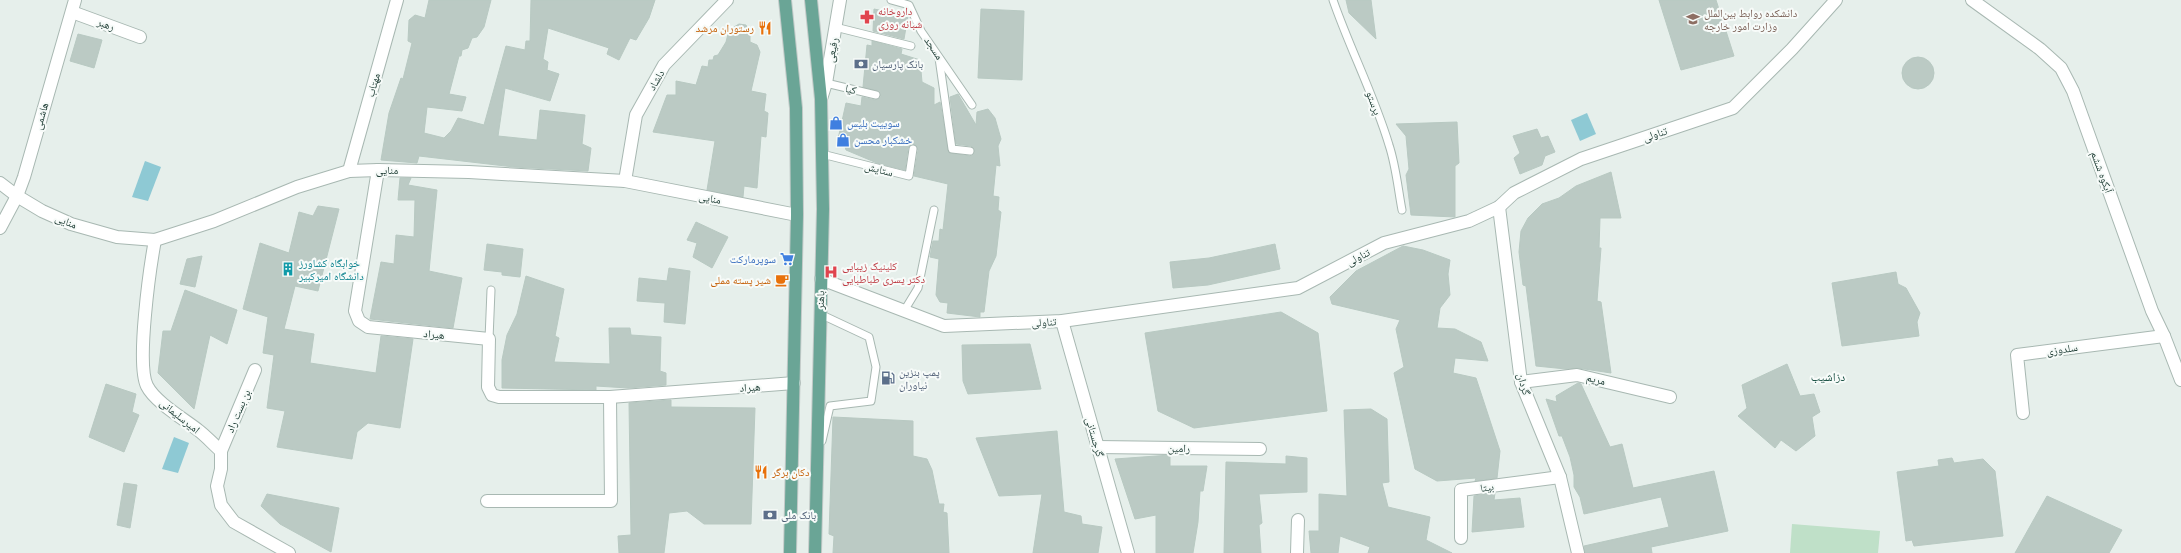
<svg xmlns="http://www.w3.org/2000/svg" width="2181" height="553" font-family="'Public Sans','Noto Naskh Arabic',sans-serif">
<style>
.green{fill:#bfe0c8}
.water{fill:#8ec9d4}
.building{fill:#bbcac4;stroke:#b8c9c2}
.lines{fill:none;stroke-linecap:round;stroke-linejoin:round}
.service-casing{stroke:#a8b8b2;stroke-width:9}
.minor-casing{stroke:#a8b8b2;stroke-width:14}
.primary-casing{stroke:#c2cac8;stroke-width:14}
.service{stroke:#fff;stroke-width:7}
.minor{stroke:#fff;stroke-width:12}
.primary{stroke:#6aa596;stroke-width:12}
.labels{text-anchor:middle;stroke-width:4;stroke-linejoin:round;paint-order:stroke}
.health-label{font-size:11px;fill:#be3a42;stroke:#f7fbf9;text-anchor:start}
.education-label{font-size:11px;fill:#785e54;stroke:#f7fbf9;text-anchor:start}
.street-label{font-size:11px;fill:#24423a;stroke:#f7fbf9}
.food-label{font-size:11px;fill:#c56008;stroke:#f7fbf9;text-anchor:end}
.service-label{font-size:11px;fill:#4e5e75;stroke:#f7fbf9;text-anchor:start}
.shop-label{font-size:11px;fill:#366cbe;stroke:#f7fbf9;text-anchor:start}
.culture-label{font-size:11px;fill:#0d838f;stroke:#f7fbf9;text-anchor:start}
.neighbourhood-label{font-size:12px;fill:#1f5548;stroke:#f7fbf9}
</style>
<rect width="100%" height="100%" fill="#e6efeb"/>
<path class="green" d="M1792,524L1880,531L1878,553H1790Z"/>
<g class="water">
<path d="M1587,113L1596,134L1580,141L1571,120Z"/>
<path d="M145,161L161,167L148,201L132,197Z"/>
<path d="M174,437L189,443L178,473L162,469Z"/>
</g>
<g class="building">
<path d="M429,0H491L484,27L477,37L472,38L468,48L462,50L461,56H459L449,94L466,97L462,111L427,107L424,133L444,138L451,131L458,118L484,125L506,46L525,50L526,41H530L531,0H655L649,18L636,40L630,38L619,60L607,54L609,48L548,28L543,59L548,62L547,70L559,74L550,101L505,88L498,136L537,140L540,110L585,115L582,144L591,148L588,171L514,167L419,156L417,163L381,160L389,113L401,78L403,79L412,43L408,41L409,20L415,15L425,18Z"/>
<path d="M1346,0H1371L1376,39L1349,13Z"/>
<path d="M1659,0H1716L1734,56L1681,70Z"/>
<path d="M874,9L908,16L904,39L873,31Z"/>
<path d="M981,9L1024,11L1022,80L978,78Z"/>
<path d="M739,24L746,25L750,34V42L757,45L760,52L751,91L766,94L764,111L768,113L766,137L761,136L757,188L744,186L743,197L707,190L715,141L653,132L667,95H676V81L696,85L702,66L708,67L709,60H713L714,56L718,55L726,42L729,30Z"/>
<path d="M78,34L102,40L94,68L70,61Z"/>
<path d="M872,41L902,49L901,54L920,60L922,82L934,88V105L940,102L949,153L970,156L975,151L971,146L956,144L950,97L958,94L976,125L977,112L988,109L995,118L1001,139L998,146L1000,166L996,165L993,196L999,197L998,210L1001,212L996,256L989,271L984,312H980V317L947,313L948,303L940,302L936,295L939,259L930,257L931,251L933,241H939L940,229L943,230L948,184L914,176L918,150L914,144L908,148L905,170L877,163L846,150L843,140L838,139L846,103L861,106L862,97L875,100L881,97L879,91L863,87L867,45L872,46Z"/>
<circle cx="1918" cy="73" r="16"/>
<path d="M1457,122L1459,163L1455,166V217L1411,215L1406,175L1409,169L1406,136L1396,124Z"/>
<path d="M1537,129L1541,138L1548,136L1555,152L1545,156L1542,165L1520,174L1514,158L1520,153L1513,136Z"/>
<path d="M1611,172L1621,218H1600L1599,248H1601L1597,301L1601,302L1611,373L1578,368L1566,369L1536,366L1526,286L1523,285L1519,252L1521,231L1528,218L1542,204L1559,198L1576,186Z"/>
<path d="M400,178H411L408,185L437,190L429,271L462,278L453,328L370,319L381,262L394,264L396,235L414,237L415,200H398Z"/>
<path d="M318,206L339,209L318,291L295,286L284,329L314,334L310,363L376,373L381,336L413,339L400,428L368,423L357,432L352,459L277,447L285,411L267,408L274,355L263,353L268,317L243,309L260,243L289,253L299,212L313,216Z"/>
<path d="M696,222L728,237L712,268L693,257L697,243L687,240Z"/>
<path d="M487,244L523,249L520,277L502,275V272L484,270Z"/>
<path d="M1275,244L1280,269L1208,285L1173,288L1170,262L1209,258Z"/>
<path d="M1403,246L1423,250L1450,260L1448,274L1450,295L1440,308L1437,328L1455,329L1481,342L1488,361L1455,358L1453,373L1476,378L1500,451L1497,478L1475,481L1476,478L1437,481L1415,469L1394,373L1404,367L1396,329L1400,320L1332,304L1330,297L1356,271Z"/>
<path d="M202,256L195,287L180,284L187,259Z"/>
<path d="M669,268L690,271L685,324L664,322L665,303L637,301L639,278L667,281Z"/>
<path d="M1896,272L1898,284L1906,288L1920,313L1917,322L1919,336L1842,346L1832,283Z"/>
<path d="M526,276L564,289L555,336L559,338L554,362L610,364L609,328H630L631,335L661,337L660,371L666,373V385L628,388L596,386V390L502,388V360L507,335L517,314Z"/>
<path d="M185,290L237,310L227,344L210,335L194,409L158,373L163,331H171Z"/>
<path d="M1281,312L1318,333L1327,411L1194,428L1158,411L1145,333Z"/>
<path d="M1030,344L1041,389L968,394L963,381L962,345Z"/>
<path d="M1787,364L1800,396L1814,394L1820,412L1812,417L1815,436L1796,451L1781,440L1775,448L1738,416L1747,408L1742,385Z"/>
<path d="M1578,383L1581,384L1610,447L1622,444L1633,488L1714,471L1728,531L1651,547L1652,553H1585L1584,546L1669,527L1661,497L1584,514L1580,497L1574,487V475L1570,457L1562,436H1559L1546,399L1557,402L1556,396Z"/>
<path d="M106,384L136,394L132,412L139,415L124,452L89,437Z"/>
<path d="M671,400V407L755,408L751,524H704L687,511L669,513L664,553H619L618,536L631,535L629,403Z"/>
<path d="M1371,409L1387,419L1389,482L1382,483L1388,507L1430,517L1426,540L1452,553H1368L1370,547L1340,536L1338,553H1311L1309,531H1319V494L1347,496L1344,410Z"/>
<path d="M833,417L913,421V456L927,459L932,470L939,504H944L943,512L947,513L949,553H833L834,536L829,534Z"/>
<path d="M1057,431L1064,512L1081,516L1082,524L1102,527L1098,553H1033L1042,494L999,496L976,438Z"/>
<path d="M1170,455V466H1207L1203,491H1200L1198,522L1193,553H1156V515L1135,519L1115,459Z"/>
<path d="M1286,456L1307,458V492L1259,494L1262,523L1259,525L1261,553H1224L1226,462L1286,464Z"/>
<path d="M1952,458L1954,463L1983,459L1995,471L2003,536L1914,546L1912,540L1906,541L1897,472L1939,466L1938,460Z"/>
<path d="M124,483L137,485L130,528L117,525Z"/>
<path d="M1495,493L1494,500L1520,498L1524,527L1472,532L1474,496Z"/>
<path d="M267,494L339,508L331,552L280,524L261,506Z"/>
<path d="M2047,496L2122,530L2109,553H2015Z"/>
</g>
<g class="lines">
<g class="service-casing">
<g id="service">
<path d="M891,0L909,5L921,31L972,105"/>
<path d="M1333,0C1350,49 1374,95 1389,145C1396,166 1398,189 1402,210"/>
<path d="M835,27L911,46"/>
<path d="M939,58L952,149L970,151"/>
<path d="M826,83L876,95"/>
<path d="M822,154L909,176L913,149"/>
<path d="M904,311L918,288L934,210"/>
<path d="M820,314L869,337L876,367L871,401L830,406L822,441"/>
<path d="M489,339L491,290"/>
</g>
</g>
<g class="minor-casing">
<g id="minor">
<path d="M1972,0L2040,49L2061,68L2073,91L2152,311L2164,336L2181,380"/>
<path d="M72,12L140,37"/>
<path d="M821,99L826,83L840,0"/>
<path d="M378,170L355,311L359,321L368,327L489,339L488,387L492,395L499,397H610L794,383"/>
<path d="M349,171L397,0"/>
<path d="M625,181L636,115L664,65L727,0"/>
<path d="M0,183L17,196L42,211L71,224L117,237L155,240L214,221L297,187L349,171L378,170L469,172L625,181L797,215"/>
<path d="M1499,207L1521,382L1560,477L1578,553"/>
<path d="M0,228L17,196L24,177L75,0"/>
<path d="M155,240C150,267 136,364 147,386C155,402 184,419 198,430C206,436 213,444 221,451V469L217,486L221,505L234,522L289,553"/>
<path d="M821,279L944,326L1062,321L1298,288L1384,243L1469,221L1499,207L1514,193L1581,159L1733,108L1792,49L1836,0"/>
<path d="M1062,321L1128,553"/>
<path d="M1521,382L1577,375L1670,397"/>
<path d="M2023,413L2017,355L2164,336"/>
<path d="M1097,447L1260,449"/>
<path d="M221,451L255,370"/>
<path d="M487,501H611L610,397"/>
<path d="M1461,538V490L1560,477"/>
<path d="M1297,553L1298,520"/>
</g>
</g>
<g class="primary-casing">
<g id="primary">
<path d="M785,0L796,108L797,215L790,553"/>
<path d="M811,0L821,99L823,209L815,553"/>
</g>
</g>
<use href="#service" class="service"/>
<use href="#minor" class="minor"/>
<use href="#primary" class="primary"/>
</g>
<defs>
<g id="pharmacy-bare" transform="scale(1.08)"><path d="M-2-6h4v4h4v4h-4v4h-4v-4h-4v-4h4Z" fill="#e0444e" stroke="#f7fbf9" stroke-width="2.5" paint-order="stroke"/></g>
<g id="university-bare" transform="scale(1.08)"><path d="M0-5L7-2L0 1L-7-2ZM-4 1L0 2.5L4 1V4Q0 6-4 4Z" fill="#8d6e63" stroke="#f7fbf9" stroke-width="2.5" paint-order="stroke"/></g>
<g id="restaurant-bare" transform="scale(1.08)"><path d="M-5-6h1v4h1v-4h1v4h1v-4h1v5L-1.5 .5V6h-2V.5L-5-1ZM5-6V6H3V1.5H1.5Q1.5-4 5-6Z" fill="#e8710a" stroke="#f7fbf9" stroke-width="2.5" paint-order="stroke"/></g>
<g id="bank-bare" transform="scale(1.08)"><path d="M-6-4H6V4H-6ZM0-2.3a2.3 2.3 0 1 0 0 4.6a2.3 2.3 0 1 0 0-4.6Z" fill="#5c6f8a" stroke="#f7fbf9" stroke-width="2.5" paint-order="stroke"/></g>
<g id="shop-bare" transform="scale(1.08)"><path d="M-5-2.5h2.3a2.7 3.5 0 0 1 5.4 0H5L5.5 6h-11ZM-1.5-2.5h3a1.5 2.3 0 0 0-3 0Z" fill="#3f7fe0" stroke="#f7fbf9" stroke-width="2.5" paint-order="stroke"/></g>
<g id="supermarket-bare" transform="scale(1.08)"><path d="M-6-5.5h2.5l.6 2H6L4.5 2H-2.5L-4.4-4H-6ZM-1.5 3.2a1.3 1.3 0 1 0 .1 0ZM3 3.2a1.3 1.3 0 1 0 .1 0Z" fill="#3f7fe0" stroke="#f7fbf9" stroke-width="2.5" paint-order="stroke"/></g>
<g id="building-bare" transform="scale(1.08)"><path d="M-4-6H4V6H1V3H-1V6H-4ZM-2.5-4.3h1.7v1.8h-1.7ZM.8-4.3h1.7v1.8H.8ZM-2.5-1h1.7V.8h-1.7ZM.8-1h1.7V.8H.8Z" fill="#0f9aa8" stroke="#f7fbf9" stroke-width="2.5" paint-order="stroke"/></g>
<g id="hospital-bare" transform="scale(1.08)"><path d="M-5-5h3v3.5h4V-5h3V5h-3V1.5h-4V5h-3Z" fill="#e0444e" stroke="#f7fbf9" stroke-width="2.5" paint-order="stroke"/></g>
<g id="cafe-bare" transform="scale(1.08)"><path d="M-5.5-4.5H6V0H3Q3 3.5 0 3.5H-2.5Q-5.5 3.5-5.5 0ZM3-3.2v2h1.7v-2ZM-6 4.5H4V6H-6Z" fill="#e8710a" stroke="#f7fbf9" stroke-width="2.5" paint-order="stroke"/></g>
<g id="fuel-bare" transform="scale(1.08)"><path d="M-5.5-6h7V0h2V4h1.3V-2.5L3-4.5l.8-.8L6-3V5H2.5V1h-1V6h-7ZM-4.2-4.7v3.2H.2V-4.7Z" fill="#5c6f8a" stroke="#f7fbf9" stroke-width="2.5" paint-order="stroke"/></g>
</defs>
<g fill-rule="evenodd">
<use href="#pharmacy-bare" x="867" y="17"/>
<use href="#university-bare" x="1693" y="19"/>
<use href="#restaurant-bare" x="765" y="28"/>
<use href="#bank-bare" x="861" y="64"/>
<use href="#shop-bare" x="836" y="123"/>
<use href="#shop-bare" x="843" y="140"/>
<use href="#supermarket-bare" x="787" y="259"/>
<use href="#building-bare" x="288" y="269"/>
<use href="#hospital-bare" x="831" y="272"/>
<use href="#cafe-bare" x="782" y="280"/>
<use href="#fuel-bare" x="888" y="378"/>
<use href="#restaurant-bare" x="761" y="472"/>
<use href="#bank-bare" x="770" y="515"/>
</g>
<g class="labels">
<g class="health-label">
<text x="878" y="15">داروخانه<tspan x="878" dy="13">شبانه روزی</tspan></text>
<text x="842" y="270">کلینیک زیبایی<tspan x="842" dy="13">دکتر یسری طباطبایی</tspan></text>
</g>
<g class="education-label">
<text x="1704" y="17">دانشکده روابط بین‌الملل<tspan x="1704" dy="13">وزارت امور خارجه</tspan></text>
</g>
<g class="street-label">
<text transform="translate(106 24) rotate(20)" y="4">رهبر</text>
<text transform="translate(934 48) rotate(56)" y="4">مسجد</text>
<text transform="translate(832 50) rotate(-80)" y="4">رفیعی</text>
<text transform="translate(656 80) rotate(-60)" y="4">دلشاد</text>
<text transform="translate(373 85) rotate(-74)" y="4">مهتاب</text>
<text transform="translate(851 89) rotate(14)" y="4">کیا</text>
<text transform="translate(1374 103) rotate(70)" y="4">پرستو</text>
<text transform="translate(41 116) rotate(-74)" y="4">هاشمی</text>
<text transform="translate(1655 134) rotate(-18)" y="4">تناولی</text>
<text transform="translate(879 169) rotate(14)" y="4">ستایش</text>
<text x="387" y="174">منایی</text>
<text transform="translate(2102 172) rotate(70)" y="4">آبکوه ششم</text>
<text transform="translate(710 198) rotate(11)" y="4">منایی</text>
<text transform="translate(66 221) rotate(22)" y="4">منایی</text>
<text transform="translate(1358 257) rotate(-28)" y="4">تناولی</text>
<text transform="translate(820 300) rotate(-88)" y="4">باهنر</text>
<text transform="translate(1044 322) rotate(-3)" y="4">تناولی</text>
<text transform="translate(434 334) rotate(5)" y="4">هیراد</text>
<text transform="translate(2062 349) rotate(-8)" y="4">سلدوزی</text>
<text transform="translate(1596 379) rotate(13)" y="4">مریم</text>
<text transform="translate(1524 384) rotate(74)" y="4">گردان</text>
<text transform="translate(750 387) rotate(-4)" y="4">هیراد</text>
<text transform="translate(238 411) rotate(-67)" y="4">بن بست راد</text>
<text transform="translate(180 416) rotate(39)" y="4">امیرسلیمانی</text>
<text transform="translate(1095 437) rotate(74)" y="4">گرجستانی</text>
<text transform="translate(1179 448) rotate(1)" y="4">رامین</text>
<text transform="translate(1487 487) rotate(-8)" y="4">بیتا</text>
</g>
<g class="food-label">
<text x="754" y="32">رستوران مرشد</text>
<text x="771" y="284">شیر پسته مملی</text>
<text x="772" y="476" text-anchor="start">دکان برگر</text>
</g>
<g class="service-label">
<text x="872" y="68">بانک پارسیان</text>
<text x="899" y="376">پمپ بنزین<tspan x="899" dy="13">نیاوران</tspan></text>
<text x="781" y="519">بانک ملی</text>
</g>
<g class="shop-label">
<text x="847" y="127">سوییت بلیس</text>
<text x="854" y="144">خشکبار محسن</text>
<text x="776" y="263" text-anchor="end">سوپرمارکت</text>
</g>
<g class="culture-label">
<text x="299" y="267">خوابگاه کشاورز<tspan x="299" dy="13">دانشگاه امیرکبیر</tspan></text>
</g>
<g class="neighbourhood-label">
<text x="1828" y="381">دزاشیب</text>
</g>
</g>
</svg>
